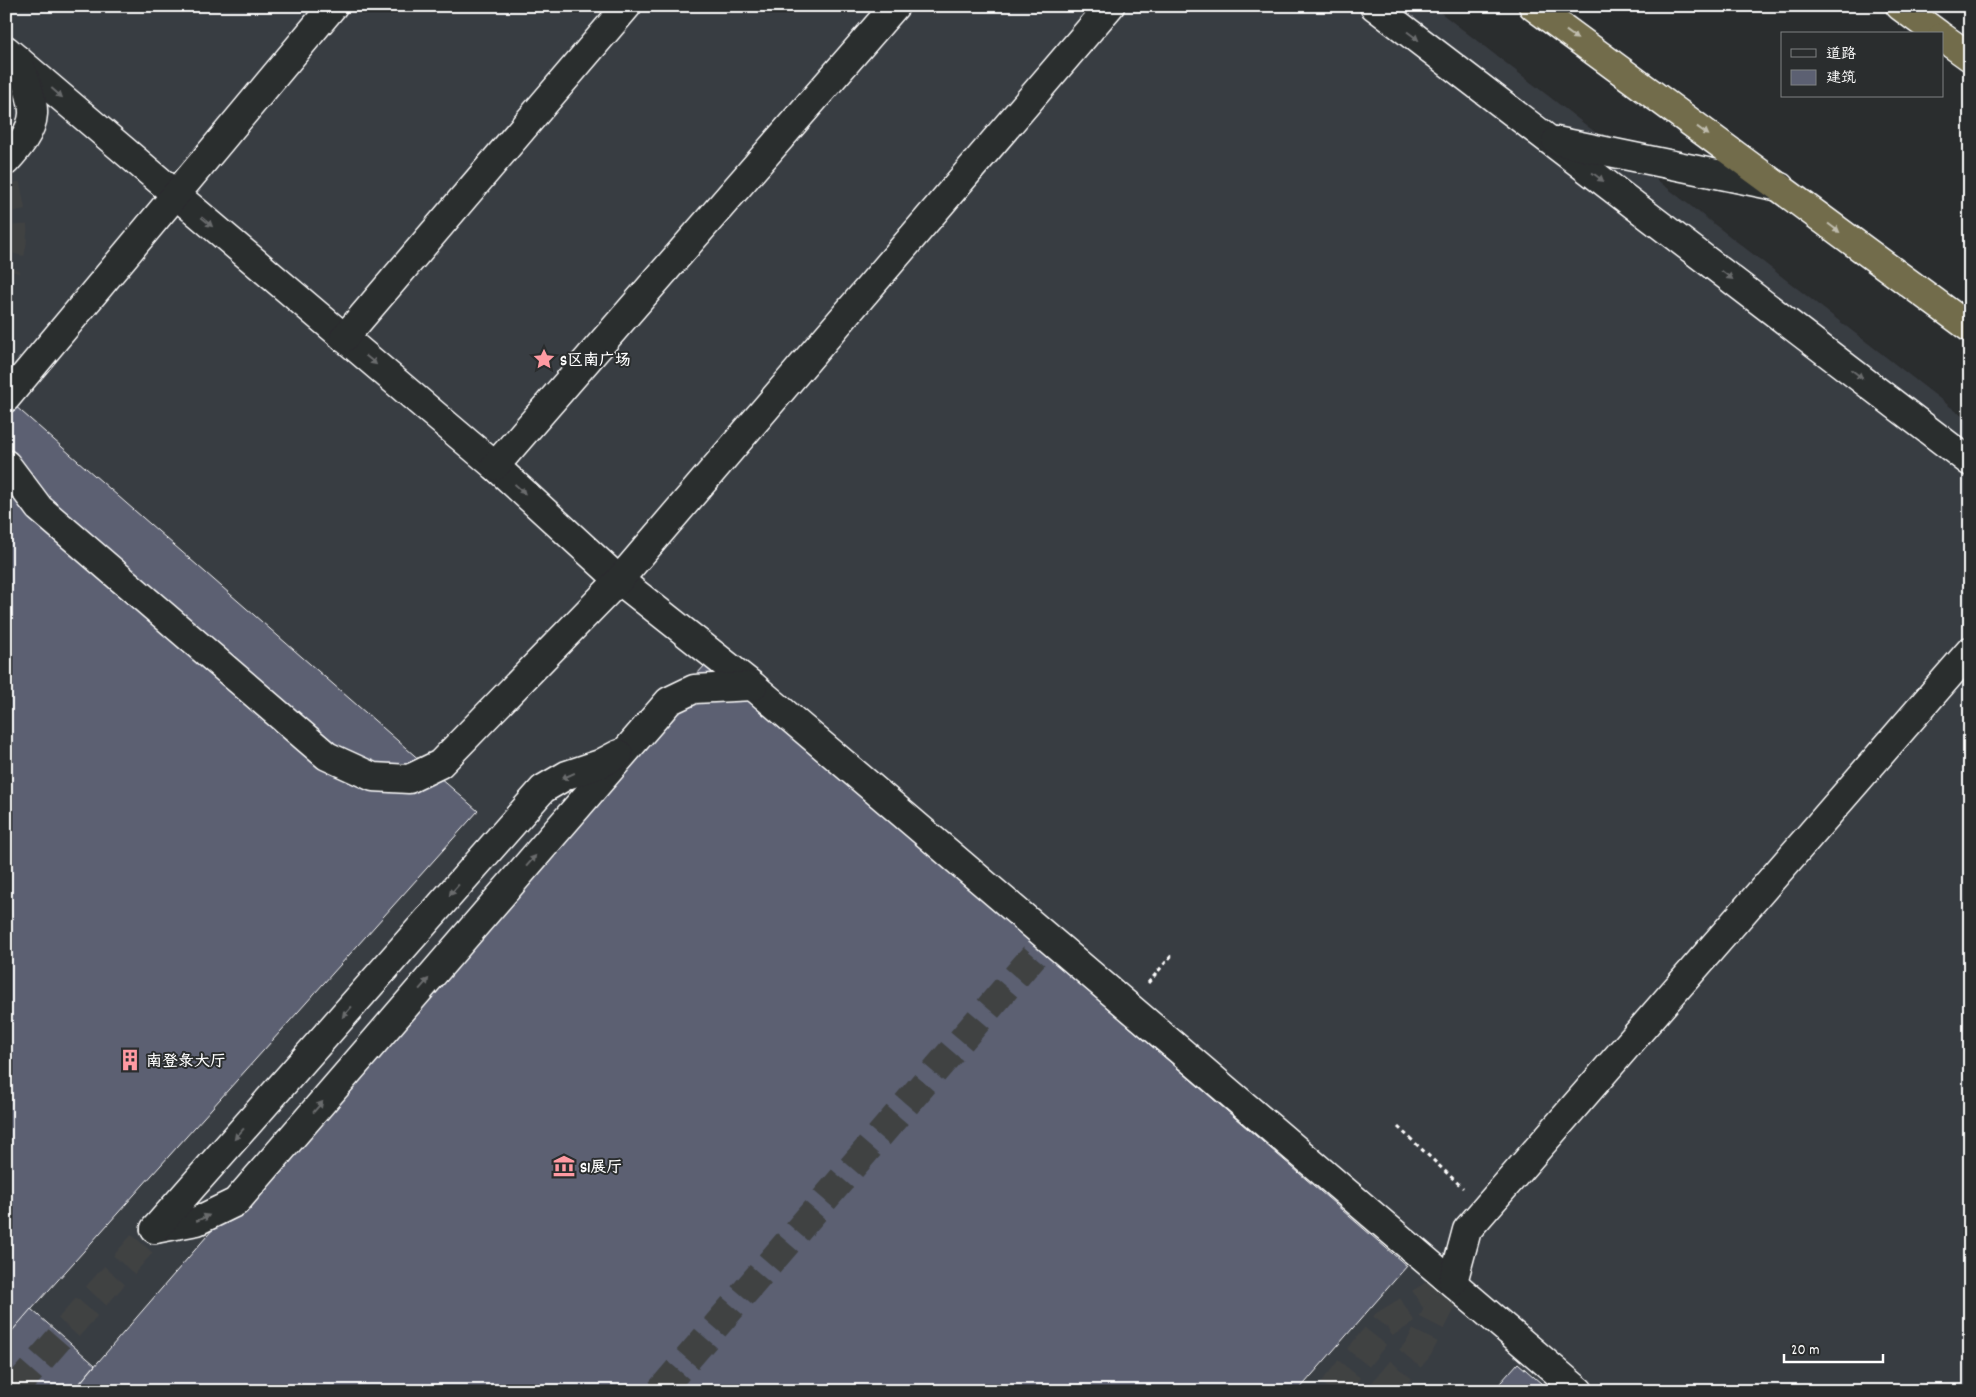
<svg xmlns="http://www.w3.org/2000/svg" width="1976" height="1397" font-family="Dekko,'LXGW WenKai TC',sans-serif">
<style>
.built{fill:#393c42}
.building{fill:#5c6072;stroke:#fff}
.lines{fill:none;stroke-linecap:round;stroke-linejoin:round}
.minor-tunnel{stroke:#3f4243;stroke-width:28;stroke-dasharray:28 14;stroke-linecap:butt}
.minor-casing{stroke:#fff;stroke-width:31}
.highway-casing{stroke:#fff;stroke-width:31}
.path{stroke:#fff;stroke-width:3;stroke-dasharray:4 4;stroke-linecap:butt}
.minor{stroke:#2a2d2e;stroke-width:28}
.highway{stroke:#726c4b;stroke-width:28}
.oneway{fill:#c0bdae}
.oneway2{fill:#6a6c6d}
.labels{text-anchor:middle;stroke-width:4;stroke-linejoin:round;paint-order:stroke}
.poi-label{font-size:16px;font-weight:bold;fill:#fff;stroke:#2a2d2e;text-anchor:start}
</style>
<rect width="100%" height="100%" fill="#2a2d2e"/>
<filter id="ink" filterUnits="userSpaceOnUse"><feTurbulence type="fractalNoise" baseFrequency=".02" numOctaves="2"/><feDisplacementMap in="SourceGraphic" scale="10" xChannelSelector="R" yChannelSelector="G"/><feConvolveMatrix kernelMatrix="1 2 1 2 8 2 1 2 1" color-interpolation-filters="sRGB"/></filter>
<g filter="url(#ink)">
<path class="built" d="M6,6H1432L1970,422V1391H6Z"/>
<g class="building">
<path d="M6,398L478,811L6,1338Z"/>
<path d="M707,663L1407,1266L1298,1391H73L628,749Z"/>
<path d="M31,1309L95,1365L73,1391H6V1338Z"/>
<path d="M1518,1363L1550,1391H1493Z"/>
</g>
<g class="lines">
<g class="minor-tunnel">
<path d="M6,184C13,220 18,234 6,269"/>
<path d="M13,1391L155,1229"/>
<path d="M660,1391L1049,938"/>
<path d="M1332,1391L1385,1324L1453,1282"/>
<path d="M1383,1391L1419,1348L1453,1282"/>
</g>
<g class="minor-casing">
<g id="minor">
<path d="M1374,6L1970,462"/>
<path d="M6,50L495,466L619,580L753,686L1579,1391"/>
<path d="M1556,141L1780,187"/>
<path d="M6,161C17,149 32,132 33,114C34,99 23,74 18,60"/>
<path d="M344,338L627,6"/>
<path d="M6,398L333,6"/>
<path d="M6,464L39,508L327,756L373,777L409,779L440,764L619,580L1110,6"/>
<path d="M495,466L895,6"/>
<path d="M155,1229L197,1221L236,1202L669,701L694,689L753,686"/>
<path d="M155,1229L543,789L567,775L600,764L619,754"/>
<path d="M1453,1282L1467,1230L1970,651"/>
</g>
</g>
<g class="highway-casing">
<g id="highway">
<path d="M1533,6L1970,328"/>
<path d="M1900,6L1938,34"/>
<path d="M1942,37L1970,57"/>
</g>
</g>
<g class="path">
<path d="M1148,983L1172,955"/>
<path d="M1398,1127L1463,1188"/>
</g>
<use href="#minor" class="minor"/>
<use href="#highway" class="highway"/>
</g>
<defs><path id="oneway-solid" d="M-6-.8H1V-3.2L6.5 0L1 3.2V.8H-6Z" transform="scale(1.25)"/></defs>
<g class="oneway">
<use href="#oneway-solid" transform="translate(1572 35) rotate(36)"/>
<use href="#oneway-solid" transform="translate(1703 131) rotate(36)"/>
<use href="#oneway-solid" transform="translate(1834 228) rotate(37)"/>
</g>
<g class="oneway2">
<use href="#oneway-solid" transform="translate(1413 36) rotate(37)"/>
<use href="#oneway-solid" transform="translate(57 93) rotate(41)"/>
<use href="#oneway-solid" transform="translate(1598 177) rotate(37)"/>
<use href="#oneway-solid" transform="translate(207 222) rotate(40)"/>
<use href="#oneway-solid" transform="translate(1727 275) rotate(37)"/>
<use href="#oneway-solid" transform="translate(371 360) rotate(40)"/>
<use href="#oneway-solid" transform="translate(1857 374) rotate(37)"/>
<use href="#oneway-solid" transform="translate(520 489) rotate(43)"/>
<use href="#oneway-solid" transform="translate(568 776) rotate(156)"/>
<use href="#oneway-solid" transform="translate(531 861) rotate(-49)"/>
<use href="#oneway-solid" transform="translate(454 890) rotate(131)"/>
<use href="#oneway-solid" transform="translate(424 984) rotate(-49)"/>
<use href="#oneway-solid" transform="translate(347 1012) rotate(131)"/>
<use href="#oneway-solid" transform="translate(318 1107) rotate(-49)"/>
<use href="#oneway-solid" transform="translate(239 1134) rotate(131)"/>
<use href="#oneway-solid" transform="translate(203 1218) rotate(-24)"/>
</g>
</g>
<defs>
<g id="sight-bare" transform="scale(1.725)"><path d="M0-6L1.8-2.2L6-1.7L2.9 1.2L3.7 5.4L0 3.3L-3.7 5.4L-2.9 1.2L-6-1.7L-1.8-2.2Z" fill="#ff9aa2" stroke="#2a2d2e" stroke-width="2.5" paint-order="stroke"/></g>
<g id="building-bare" transform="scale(1.725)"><path d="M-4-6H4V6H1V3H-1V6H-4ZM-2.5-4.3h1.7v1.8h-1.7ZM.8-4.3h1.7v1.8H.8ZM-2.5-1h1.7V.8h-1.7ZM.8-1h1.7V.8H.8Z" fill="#ff9aa2" stroke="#2a2d2e" stroke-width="2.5" paint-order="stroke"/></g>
<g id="museum-bare" transform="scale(1.725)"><path d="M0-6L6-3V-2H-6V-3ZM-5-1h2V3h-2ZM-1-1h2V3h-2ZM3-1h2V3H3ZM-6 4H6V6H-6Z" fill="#ff9aa2" stroke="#2a2d2e" stroke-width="2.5" paint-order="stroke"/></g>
</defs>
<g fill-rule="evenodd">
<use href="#sight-bare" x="544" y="359"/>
<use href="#building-bare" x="130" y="1060"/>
<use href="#museum-bare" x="564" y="1166"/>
</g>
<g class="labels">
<g class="poi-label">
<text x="560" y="365">S区南广场</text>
<text x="146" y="1066">南登录大厅</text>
<text x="580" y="1172">S1展厅</text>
</g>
</g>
<rect width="1976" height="1397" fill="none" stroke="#2a2d2e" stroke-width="25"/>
<rect x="12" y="12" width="1951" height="1372" fill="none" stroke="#fff" stroke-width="2" filter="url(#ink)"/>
<rect x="1781" y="32" width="162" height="65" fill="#2a2d2e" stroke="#7f8182"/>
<rect x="1791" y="49" width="25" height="8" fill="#2a2d2e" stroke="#7f8182"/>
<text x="1826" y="58" font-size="15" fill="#ffffff">道路</text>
<rect x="1791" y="70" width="25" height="15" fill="#5c6072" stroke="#7f8182"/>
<text x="1826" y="82" font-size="15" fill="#ffffff">建筑</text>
<path d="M1784 1354v8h99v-8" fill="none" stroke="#ffffff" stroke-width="2.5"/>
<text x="1791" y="1354" font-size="15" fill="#ffffff" stroke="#2a2d2e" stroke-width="4" paint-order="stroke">20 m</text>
</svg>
